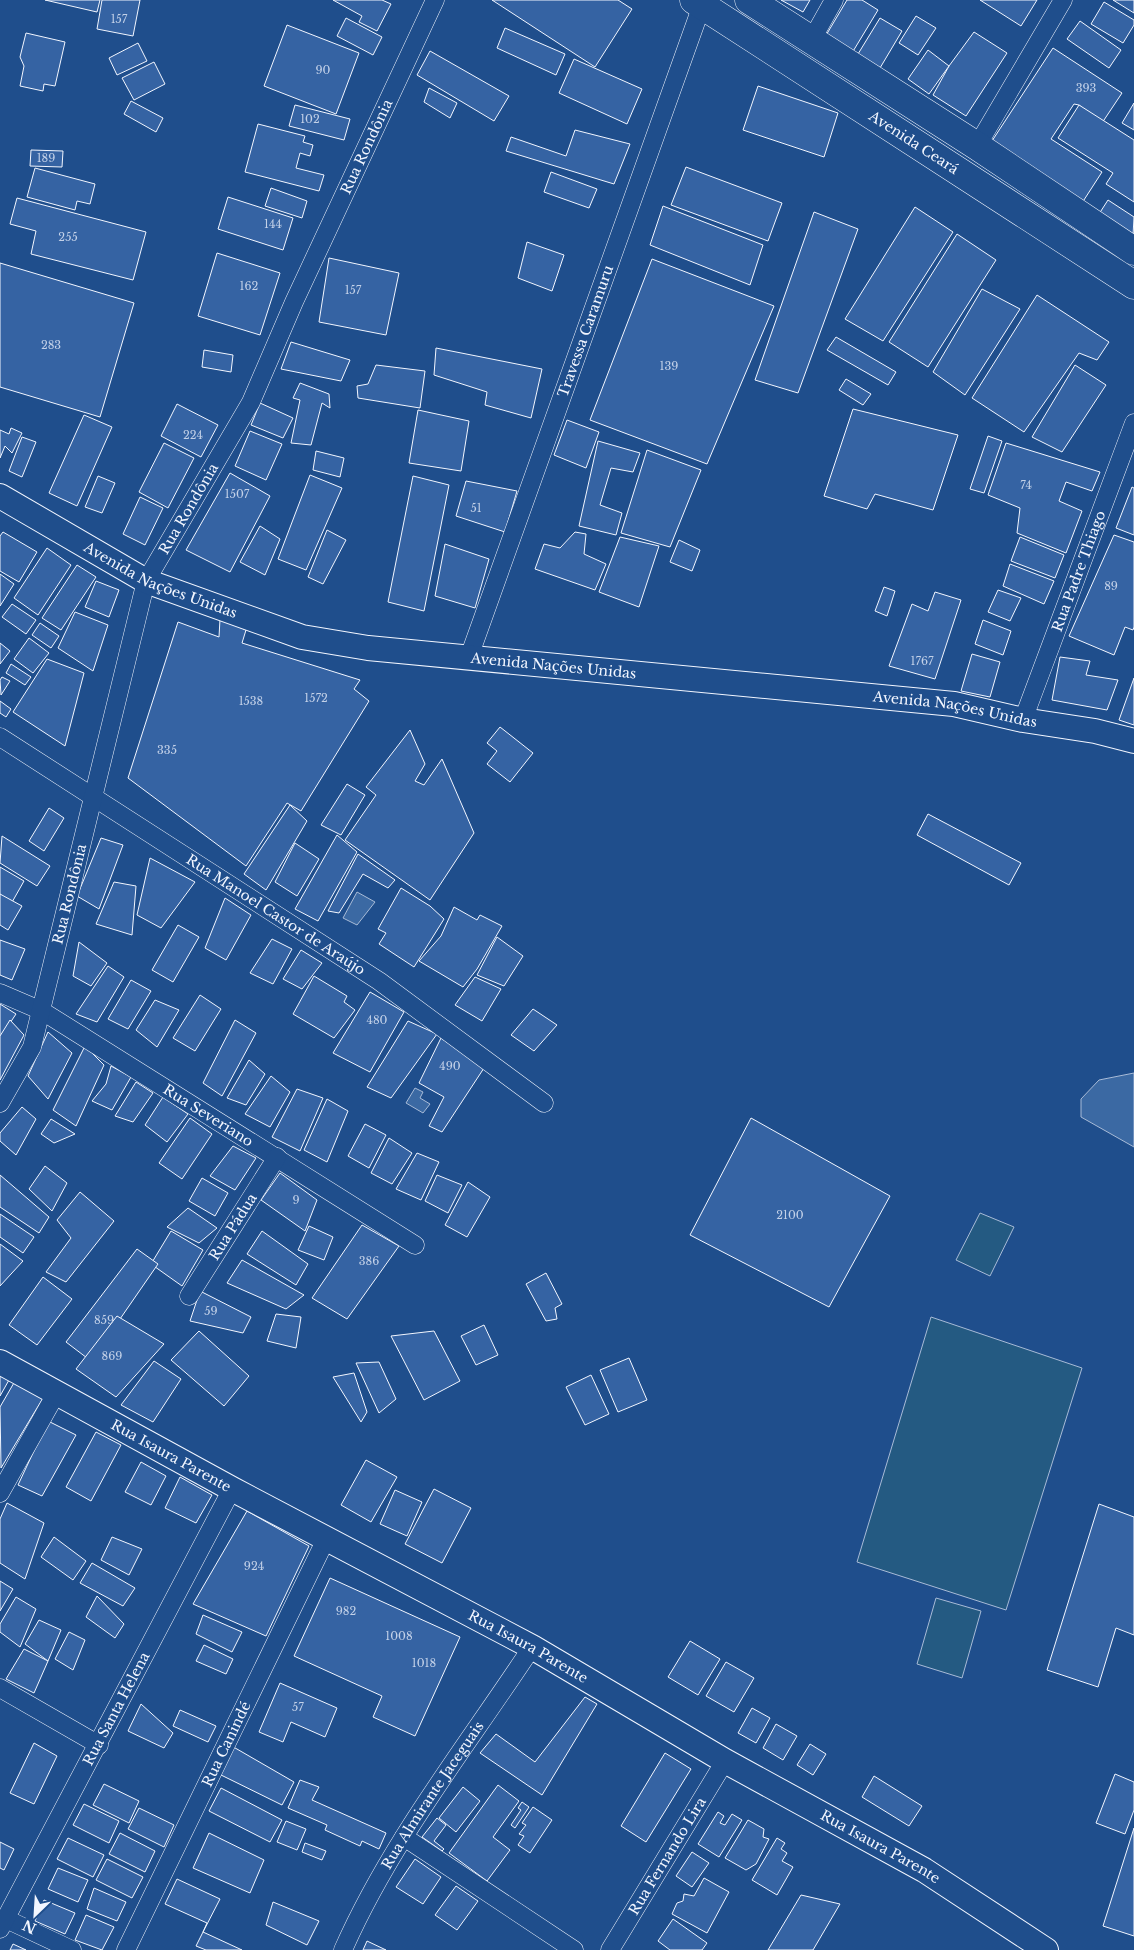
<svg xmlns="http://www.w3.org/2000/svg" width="1134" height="1950" font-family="'Libre Baskerville',serif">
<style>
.park{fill:#245a82;stroke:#a8bbd7}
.water{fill:#3b69a3;stroke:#a8bbd7}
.building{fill:#3563a3;stroke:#f2f6ff}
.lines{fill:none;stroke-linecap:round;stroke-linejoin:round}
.street-casing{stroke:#f2f6ff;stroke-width:19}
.secondary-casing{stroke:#f2f6ff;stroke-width:26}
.primary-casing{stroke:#f2f6ff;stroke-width:29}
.street{stroke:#1f4e8c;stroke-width:18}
.secondary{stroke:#1f4e8c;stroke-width:24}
.primary{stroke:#1f4e8c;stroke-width:28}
.labels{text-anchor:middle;stroke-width:4;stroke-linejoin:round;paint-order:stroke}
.number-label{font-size:11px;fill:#c3d1e8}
.street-label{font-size:14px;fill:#f2f6ff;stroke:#1f4e8c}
</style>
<rect width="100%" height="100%" fill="#1f4e8c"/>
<g class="park">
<path d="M980,1213L1014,1227L990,1276L956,1260Z"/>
<path d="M931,1317L1082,1368L1006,1610L857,1562Z"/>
<path d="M936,1598L981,1611L962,1678L917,1664Z"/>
</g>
<g class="water">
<path d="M357,892L375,902L357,925L343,918Z"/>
<path d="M1134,1073V1147L1081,1117V1099L1099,1080Z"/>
<path d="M415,1088L423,1092L420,1098L430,1104L423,1113L406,1103Z"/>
</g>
<g class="building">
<path d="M45,0H100L97,12Z"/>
<path d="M102,0H140L133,36L97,29Z"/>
<path d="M333,0H382L391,4L377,31L359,22L362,16Z"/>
<path d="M492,0H618L632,9L595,67Z"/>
<path d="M781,0H810L803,12Z"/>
<path d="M847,0H862L878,10L852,53L825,37Z"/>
<path d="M980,0H1037L1021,26Z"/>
<path d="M1113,0H1134V13Z"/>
<path d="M1104,2L1134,20V25L1123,43L1091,24Z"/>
<path d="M916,16L936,28L918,55L899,43Z"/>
<path d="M346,18L382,37L373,55L337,36Z"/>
<path d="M880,18L902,31L880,68L858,54Z"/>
<path d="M1080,21L1121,50L1109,68L1067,39Z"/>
<path d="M287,25L359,53L336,114L264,86Z"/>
<path d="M505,28L565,54L556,75L497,48Z"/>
<path d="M974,32L1007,53L966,116L933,95L949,66Z"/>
<path d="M26,33L65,42L55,86L44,84L43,91L20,86L24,66L20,57Z"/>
<path d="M138,43L147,61L117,75L109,58Z"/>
<path d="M1053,48L1122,93L1102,123L1079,105L1074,104L1051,139L1102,172L1082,203L990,144Z"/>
<path d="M928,50L949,66L929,94L908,79Z"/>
<path d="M430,51L509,96L494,121L417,75Z"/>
<path d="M574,59L642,89L627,124L559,93Z"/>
<path d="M154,62L165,84L134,100L122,78Z"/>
<path d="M758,86L838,113L824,157L743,130Z"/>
<path d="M429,88L457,103L450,118L424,102Z"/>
<path d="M131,101L163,118L156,132L124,114Z"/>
<path d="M1134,103V130L1122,123Z"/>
<path d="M295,105L350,119L344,140L289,126Z"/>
<path d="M1079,105L1134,140V202L1106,184L1113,173L1058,138Z"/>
<path d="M258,124L305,136L303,142L313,145L310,156L300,153L296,168L324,175L319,191L245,172Z"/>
<path d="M575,130L630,144L614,184L506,151L511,137L566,156Z"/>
<path d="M31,150L63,151L62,167L30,166Z"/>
<path d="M686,167L782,203L768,241L671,205Z"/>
<path d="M35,168L95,184L90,204L77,201L75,210L27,197Z"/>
<path d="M551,172L597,189L589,208L544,192Z"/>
<path d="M271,188L307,201L302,218L265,206Z"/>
<path d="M228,197L293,218L283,250L218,229Z"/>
<path d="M17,198L146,232L133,280L31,254L36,231L10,224Z"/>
<path d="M1108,200L1134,217L1133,236L1099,214Z"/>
<path d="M663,206L763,245L750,285L650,245Z"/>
<path d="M915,207L953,232L883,341L845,319Z"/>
<path d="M814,212L858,229L798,393L755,380Z"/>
<path d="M957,234L996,260L928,367L889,342Z"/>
<path d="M527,242L564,255L552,291L518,278Z"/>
<path d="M217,253L280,273L260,335L198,316Z"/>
<path d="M329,258L399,273L386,335L319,322Z"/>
<path d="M652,259L774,306L707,464L590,420Z"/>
<path d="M0,263L134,303L100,417L0,387Z"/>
<path d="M982,289L1020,309L965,395L933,372Z"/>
<path d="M1037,295L1109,342L1097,360L1079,353L1024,432L972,398Z"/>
<path d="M836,337L896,372L888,385L827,350Z"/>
<path d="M291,342L350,360L341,381L281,369Z"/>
<path d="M436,348L542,369L531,418L485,405L487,392L434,375Z"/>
<path d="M204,350L233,355L231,372L202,367Z"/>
<path d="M376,365L425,371L420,408L358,398L357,386L368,384Z"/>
<path d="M1075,365L1106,385L1062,452L1032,437Z"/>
<path d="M846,379L871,394L863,405L839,390Z"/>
<path d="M300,383L329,394L330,408L322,403L311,445L291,443L300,400L293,398Z"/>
<path d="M260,403L293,418L283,438L251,425Z"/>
<path d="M177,404L218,425L201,457L161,436Z"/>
<path d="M853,409L958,435L933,510L875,494L867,509L824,496Z"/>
<path d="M418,410L469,421L461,471L409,463Z"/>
<path d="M84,415L112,427L77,506L49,493Z"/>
<path d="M567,420L599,432L586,468L554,455Z"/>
<path d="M11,428L22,433L12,453L5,446L0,458V430L9,434Z"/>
<path d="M250,431L282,444L266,480L235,466Z"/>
<path d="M988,436L1002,441L984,493L970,489Z"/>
<path d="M22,437L36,442L22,477L9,471Z"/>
<path d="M598,441L640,453L633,472L611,468L600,505L622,513L616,535L579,526Z"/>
<path d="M164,443L194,458L168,508L139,492Z"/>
<path d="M1006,443L1100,472L1092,491L1066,482L1059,501L1082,511L1066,553L1017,533L1020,508L988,495Z"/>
<path d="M647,450L701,470L670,547L621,533Z"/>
<path d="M316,451L344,458L340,477L313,470Z"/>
<path d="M230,473L270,496L230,572L186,550Z"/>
<path d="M310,475L342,488L306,570L278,559Z"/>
<path d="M98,476L115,483L102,513L85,507Z"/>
<path d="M413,476L449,485L424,611L388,602Z"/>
<path d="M466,481L517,491L505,532L456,516Z"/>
<path d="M1132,487L1134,488V535L1116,528Z"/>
<path d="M140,497L163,508L145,545L123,534Z"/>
<path d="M260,526L280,539L265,575L240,562Z"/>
<path d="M327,530L346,540L323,584L308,577Z"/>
<path d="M3,532L37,552L19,582L0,571V536Z"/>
<path d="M575,532L586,534L584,554L606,564L595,590L535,569L544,544L560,548Z"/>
<path d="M1114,535L1134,542V627L1133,630L1125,627L1114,655L1069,636Z"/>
<path d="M620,537L659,546L639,607L599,592Z"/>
<path d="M1020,537L1064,555L1055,578L1011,561Z"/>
<path d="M679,540L700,550L692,571L670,562Z"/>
<path d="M445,544L489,559L475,608L435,596Z"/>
<path d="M47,548L71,565L38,615L14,598Z"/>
<path d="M1010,564L1054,581L1044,604L1003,586Z"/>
<path d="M77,565L96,577L61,630L42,618Z"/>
<path d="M0,574L14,584L0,606Z"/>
<path d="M96,581L119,590L109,617L85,607Z"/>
<path d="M884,587L895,591L887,616L875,611Z"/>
<path d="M998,590L1021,598L1010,621L988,612Z"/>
<path d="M935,592L961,600L935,679L889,666L912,604L928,611Z"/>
<path d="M12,604L36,620L26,634L2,617Z"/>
<path d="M75,612L108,625L93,671L58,648Z"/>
<path d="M220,619L246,630L242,643L360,680L354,689L369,701L301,811L287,803L246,866L128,778L178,622L219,637Z"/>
<path d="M983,620L1011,631L1003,655L975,644Z"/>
<path d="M40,623L59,636L51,648L32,635Z"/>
<path d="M29,638L49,653L33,673L14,659Z"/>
<path d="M0,643L10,651L0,664Z"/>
<path d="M972,654L1000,662L990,697L961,691Z"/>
<path d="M1060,657L1090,661L1086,675L1118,680L1107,710L1052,700Z"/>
<path d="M47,659L84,673L65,746L13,712Z"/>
<path d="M11,664L31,677L25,685L6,673Z"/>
<path d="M2,677L10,681L1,695L0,680Z"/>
<path d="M1134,678V725L1119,720Z"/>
<path d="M0,701L11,709L6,717L0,713Z"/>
<path d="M500,727L533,753L510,782L487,764L497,751L487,743Z"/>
<path d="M410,730L425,764L415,781L424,785L442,759L474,833L430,900L345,840L376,795L366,787Z"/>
<path d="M347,784L365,795L341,835L321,825Z"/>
<path d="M290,805L307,821L266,890L244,874Z"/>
<path d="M49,808L64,818L44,851L29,841Z"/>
<path d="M928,814L1021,863L1009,885L917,835Z"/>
<path d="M337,835L357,852L318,921L295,909Z"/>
<path d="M2,836L50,866L37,886L0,863Z"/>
<path d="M101,838L123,845L99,909L77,896Z"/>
<path d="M295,843L319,859L297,896L275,882Z"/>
<path d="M358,854L395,880L388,888L363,874L339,913L328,911Z"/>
<path d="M150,858L195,882L161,928L137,915Z"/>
<path d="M0,867L24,881L11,904L0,897Z"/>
<path d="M114,882L136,886L132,935L96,924Z"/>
<path d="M401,888L430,906L444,919L414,967L379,944L386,933L378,929Z"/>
<path d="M0,894L22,906L8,930L0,925Z"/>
<path d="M225,898L251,915L226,960L205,948Z"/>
<path d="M454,907L477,920L480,915L502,926L477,969L463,987L419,961L441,936Z"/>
<path d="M178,925L199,937L173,982L152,970Z"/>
<path d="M497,937L523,956L504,986L477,975Z"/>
<path d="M272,939L292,949L273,984L250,973Z"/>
<path d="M0,940L25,949L12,980L0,975Z"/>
<path d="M79,942L107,963L91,986L73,976Z"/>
<path d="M301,950L322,963L302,989L283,979Z"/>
<path d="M108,966L124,977L97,1022L76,1014Z"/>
<path d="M314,976L347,996L344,1002L355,1010L334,1038L293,1014Z"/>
<path d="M475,977L501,989L482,1021L455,1005Z"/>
<path d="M131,980L151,991L128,1029L108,1019Z"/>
<path d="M370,992L404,1012L370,1072L333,1053Z"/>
<path d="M200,995L221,1009L195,1051L173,1038Z"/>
<path d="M155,1000L179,1010L157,1047L136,1030Z"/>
<path d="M0,1004L16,1014L0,1038Z"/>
<path d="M533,1009L557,1025L534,1051L511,1035Z"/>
<path d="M10,1020L24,1035L0,1080V1036Z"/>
<path d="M235,1020L256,1033L222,1096L203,1083Z"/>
<path d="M408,1021L437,1034L391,1098L367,1087Z"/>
<path d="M48,1032L72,1053L48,1099L28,1076Z"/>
<path d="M441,1038L484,1068L442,1132L429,1126L444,1097L419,1083Z"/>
<path d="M85,1046L104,1065L76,1126L53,1110Z"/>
<path d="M249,1060L265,1074L246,1105L227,1098Z"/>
<path d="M111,1066L131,1077L112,1110L92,1101L106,1084Z"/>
<path d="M271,1076L290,1092L270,1127L245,1114Z"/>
<path d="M136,1082L153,1093L133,1122L115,1116Z"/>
<path d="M297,1089L323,1098L300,1151L272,1137Z"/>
<path d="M163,1097L188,1114L167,1142L145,1125Z"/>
<path d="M327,1099L348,1111L327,1162L304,1150Z"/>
<path d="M22,1107L36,1119L16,1155L0,1141V1133Z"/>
<path d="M190,1118L212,1134L182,1179L159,1163Z"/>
<path d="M751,1118L890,1196L829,1307L690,1235Z"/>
<path d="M51,1119L75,1134L54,1143L41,1134Z"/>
<path d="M365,1124L386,1135L369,1168L348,1156Z"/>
<path d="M389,1138L412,1153L392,1184L371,1173Z"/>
<path d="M233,1146L256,1158L235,1190L210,1176Z"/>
<path d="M417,1153L439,1162L421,1200L396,1189Z"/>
<path d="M45,1166L67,1183L52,1211L29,1189Z"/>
<path d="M280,1173L317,1200L305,1231L261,1200Z"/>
<path d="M0,1175L49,1217L39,1233L0,1207Z"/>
<path d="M437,1175L462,1185L448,1213L425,1201Z"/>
<path d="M202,1178L228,1193L215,1216L189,1201Z"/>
<path d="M468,1182L490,1197L467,1237L445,1225Z"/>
<path d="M80,1192L114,1221L66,1282L46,1272L71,1238L57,1220Z"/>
<path d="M188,1208L217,1228L199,1243L167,1227Z"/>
<path d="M0,1214L34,1237L23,1253L0,1237Z"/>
<path d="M362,1225L399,1246L347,1319L312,1298Z"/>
<path d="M309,1226L333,1237L324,1260L298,1250Z"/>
<path d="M171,1231L203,1250L182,1286L151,1264Z"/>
<path d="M262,1231L308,1264L296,1285L247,1254Z"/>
<path d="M0,1244L23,1261L0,1286Z"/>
<path d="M137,1249L158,1264L91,1361L66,1342Z"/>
<path d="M242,1260L304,1295L286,1309L227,1283Z"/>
<path d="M546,1273L562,1304L555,1308L557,1319L546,1321L526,1284Z"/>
<path d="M43,1277L72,1299L37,1345L9,1325Z"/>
<path d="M200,1291L251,1317L243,1333L190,1321Z"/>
<path d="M276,1314L301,1317L296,1348L267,1341Z"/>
<path d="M117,1316L164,1344L116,1397L76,1369Z"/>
<path d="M484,1325L498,1355L476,1365L461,1336Z"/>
<path d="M199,1331L249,1376L224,1406L171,1360Z"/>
<path d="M434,1331L460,1381L424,1400L391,1336Z"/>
<path d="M629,1358L647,1400L618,1412L600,1370Z"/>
<path d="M154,1361L181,1379L153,1422L121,1405Z"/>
<path d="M379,1362L396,1399L379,1413L356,1363Z"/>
<path d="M354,1373L367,1412L361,1422L333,1377Z"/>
<path d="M591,1375L609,1414L585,1425L566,1387Z"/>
<path d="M0,1376L9,1380L0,1396Z"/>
<path d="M15,1381L43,1398L1,1468L0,1407Z"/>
<path d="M48,1421L76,1435L42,1496L18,1485Z"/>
<path d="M96,1432L121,1445L91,1501L66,1487Z"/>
<path d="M366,1460L397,1477L371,1522L341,1505Z"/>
<path d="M141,1462L166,1476L151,1505L125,1492Z"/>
<path d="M180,1477L212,1495L196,1523L165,1508Z"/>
<path d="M434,1489L471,1508L442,1563L405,1544Z"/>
<path d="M395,1490L422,1502L407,1536L380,1524Z"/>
<path d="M7,1503L44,1523L25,1579L0,1563V1519Z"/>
<path d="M1099,1504L1134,1517V1635L1116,1628L1098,1687L1047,1670Z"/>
<path d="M247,1511L309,1546L266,1636L193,1604Z"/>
<path d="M54,1537L86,1561L73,1580L41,1557Z"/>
<path d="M112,1537L142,1549L129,1575L101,1560Z"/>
<path d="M92,1563L135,1588L123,1606L80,1583Z"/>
<path d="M330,1578L460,1637L415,1736L373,1717L382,1696L294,1656Z"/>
<path d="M0,1581L13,1589L0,1611Z"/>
<path d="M97,1596L124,1624L115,1638L86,1617Z"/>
<path d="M16,1597L36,1609L20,1647L0,1632V1624Z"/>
<path d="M203,1615L242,1632L232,1652L196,1634Z"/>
<path d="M39,1620L61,1630L48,1661L25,1644Z"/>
<path d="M69,1632L85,1640L73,1670L55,1659Z"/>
<path d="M690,1641L720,1659L698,1695L668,1677Z"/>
<path d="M204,1645L233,1659L226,1674L196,1661Z"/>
<path d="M24,1649L48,1661L34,1693L6,1679Z"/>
<path d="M726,1662L754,1678L734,1712L706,1696Z"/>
<path d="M280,1683L337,1708L325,1737L291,1722L283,1742L259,1732Z"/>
<path d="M585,1697L597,1704L542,1795L480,1753L496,1734L535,1762Z"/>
<path d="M141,1704L173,1733L164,1748L128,1731Z"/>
<path d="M752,1708L770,1718L756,1743L738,1733Z"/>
<path d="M180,1710L216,1726L208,1742L173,1726Z"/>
<path d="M776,1724L797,1736L783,1760L763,1748Z"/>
<path d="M34,1743L57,1756L34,1804L10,1793Z"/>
<path d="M810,1744L826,1754L813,1775L797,1765Z"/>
<path d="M230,1745L294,1782L282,1805L219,1774Z"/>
<path d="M665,1753L691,1769L646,1842L621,1826Z"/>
<path d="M1115,1774L1134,1782V1810L1125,1834L1096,1823Z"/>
<path d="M874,1776L922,1806L909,1826L862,1797Z"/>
<path d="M300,1780L319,1787L312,1800L386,1833L379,1849L362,1841L360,1846L325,1830L327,1825L288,1808Z"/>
<path d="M104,1784L139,1801L129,1823L93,1805Z"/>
<path d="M498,1785L519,1801L493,1837L510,1850L487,1881L449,1853Z"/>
<path d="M463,1787L480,1801L456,1832L439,1818Z"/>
<path d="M221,1788L282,1820L270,1842L209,1811Z"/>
<path d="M522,1802L529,1807L515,1828L511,1825L521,1810L518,1808Z"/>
<path d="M84,1804L119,1821L109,1843L73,1825Z"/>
<path d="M533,1807L552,1820L530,1853L518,1845L524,1836L519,1834L526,1825L522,1823Z"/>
<path d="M139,1808L174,1825L164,1847L128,1829Z"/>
<path d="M718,1812L724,1816L720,1823L725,1825L732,1814L742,1820L719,1857L698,1844Z"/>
<path d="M437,1818L446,1825L434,1841L444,1849L442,1851L422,1837Z"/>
<path d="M748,1820L764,1829L763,1837L769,1839L756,1864L746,1870L725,1858Z"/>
<path d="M286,1821L306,1829L297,1850L277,1842Z"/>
<path d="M1134,1828V1936L1103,1926Z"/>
<path d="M120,1833L155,1851L145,1872L109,1854Z"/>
<path d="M209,1833L264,1860L250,1893L193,1868Z"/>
<path d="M68,1838L104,1855L93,1877L57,1859Z"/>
<path d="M777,1838L785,1843L781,1849L787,1853L782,1861L793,1867L777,1895L752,1880Z"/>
<path d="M0,1842L14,1849L4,1870L0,1868Z"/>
<path d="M305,1843L326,1851L322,1860L302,1852Z"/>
<path d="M692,1852L709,1863L692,1887L676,1876Z"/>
<path d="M107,1859L143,1877L132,1898L96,1880Z"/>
<path d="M415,1859L441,1877L423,1904L396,1887Z"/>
<path d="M58,1868L88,1880L78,1902L48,1889Z"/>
<path d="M704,1878L729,1892L707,1933L672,1914L677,1903L683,1901L684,1894L694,1896Z"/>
<path d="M177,1879L220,1899L203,1932L207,1923L165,1904Z"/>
<path d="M456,1886L478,1901L457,1930L435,1915Z"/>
<path d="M94,1888L126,1902L117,1921L87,1909Z"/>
<path d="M801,1895L840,1904L813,1950H768Z"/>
<path d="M44,1900L75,1913L65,1934L35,1921Z"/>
<path d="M273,1902L319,1921L307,1945L266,1925Z"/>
<path d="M86,1915L114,1927L102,1950L75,1940Z"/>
<path d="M673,1919L707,1943L702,1950H670L658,1941Z"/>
<path d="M203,1932L242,1950H206L196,1946Z"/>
<path d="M367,1941L386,1950H363Z"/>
<path d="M13,1944L26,1950H10Z"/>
</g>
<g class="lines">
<g class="street-casing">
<g id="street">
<path d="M811,41L834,0"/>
<path d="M977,146L1063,0"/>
<path id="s1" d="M469,657L702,5"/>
<path id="s2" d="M1023,720L1134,423"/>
<path id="s3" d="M0,737L379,981L544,1103"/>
<path id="s4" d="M0,993L42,1011L415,1245"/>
<path id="s5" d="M0,1103L32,1047L146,581L251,402L294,302L435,0"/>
<path id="s6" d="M189,1296L277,1157"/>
<path d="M0,1493L57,1392"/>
<path d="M0,1688L99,1745"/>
<path d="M404,1837L574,1950"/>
<path d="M6,1919L72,1950"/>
<path id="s7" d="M0,1929L232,1489"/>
<path id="s8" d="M126,1950L326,1539"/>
<path id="s9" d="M343,1950C391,1841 467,1746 532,1647"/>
<path id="s10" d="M610,1950L725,1761"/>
</g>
</g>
<g class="secondary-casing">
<g id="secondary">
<path id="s11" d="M0,496L146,581L302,637L368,648L954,704L1023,720L1095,731L1134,741"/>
<path id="s12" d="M0,1362L232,1489L532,1647L725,1761L924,1870L1046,1950"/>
</g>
</g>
<g class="primary-casing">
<g id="primary">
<path id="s13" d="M694,0L1134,285"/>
<path d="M749,0L977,146L1134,251"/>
</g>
</g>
<use href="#street" class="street"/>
<use href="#secondary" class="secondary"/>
<use href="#primary" class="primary"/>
</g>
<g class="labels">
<g class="number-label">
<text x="119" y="23">157</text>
<text x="323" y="74">90</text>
<text x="1086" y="92">393</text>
<text x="310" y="123">102</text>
<text x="46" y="162">189</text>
<text x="273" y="228">144</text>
<text x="68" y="241">255</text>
<text x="249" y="290">162</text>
<text x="353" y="294">157</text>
<text x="51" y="349">283</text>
<text x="669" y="370">139</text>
<text x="193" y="439">224</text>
<text x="1026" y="489">74</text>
<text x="237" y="498">1507</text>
<text x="476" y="512">51</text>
<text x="1111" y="590">89</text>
<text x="922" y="665">1767</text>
<text x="316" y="702">1572</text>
<text x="251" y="705">1538</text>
<text x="167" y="754">335</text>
<text x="377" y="1024">480</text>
<text x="450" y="1070">490</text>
<text x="296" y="1204">9</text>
<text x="790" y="1219">2100</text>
<text x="369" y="1265">386</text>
<text x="211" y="1315">59</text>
<text x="104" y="1324">859</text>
<text x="112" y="1360">869</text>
<text x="254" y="1570">924</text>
<text x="346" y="1615">982</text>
<text x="399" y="1640">1008</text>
<text x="424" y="1667">1018</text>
<text x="298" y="1711">57</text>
</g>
<g class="street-label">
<text dy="5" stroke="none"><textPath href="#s13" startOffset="262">Avenida Ceará</textPath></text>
<text dy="5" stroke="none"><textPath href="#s5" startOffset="1032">Rua Rondônia</textPath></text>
<text dy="5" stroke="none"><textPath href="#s1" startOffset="346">Travessa Caramuru</textPath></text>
<text dy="5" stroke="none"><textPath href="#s5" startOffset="628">Rua Rondônia</textPath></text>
<text dy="5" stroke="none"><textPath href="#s2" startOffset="159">Rua Padre Thiago</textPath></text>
<text dy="5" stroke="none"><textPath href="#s11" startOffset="182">Avenida Nações Unidas</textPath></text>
<text dy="5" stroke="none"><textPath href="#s11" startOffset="588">Avenida Nações Unidas</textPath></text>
<text dy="5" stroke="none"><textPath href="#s11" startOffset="992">Avenida Nações Unidas</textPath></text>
<text dy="5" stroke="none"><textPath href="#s5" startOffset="222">Rua Rondônia</textPath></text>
<text dy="5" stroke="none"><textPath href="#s3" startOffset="328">Rua Manoel Castor de Araújo</textPath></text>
<text dy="5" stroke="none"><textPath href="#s4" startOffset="242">Rua Severiano</textPath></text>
<text dy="5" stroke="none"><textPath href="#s6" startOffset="82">Rua Pádua</textPath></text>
<text dy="5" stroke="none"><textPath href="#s12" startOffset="195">Rua Isaura Parente</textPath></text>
<text dy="5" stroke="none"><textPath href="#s12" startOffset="600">Rua Isaura Parente</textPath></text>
<text dy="5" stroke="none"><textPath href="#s7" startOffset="249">Rua Santa Helena</textPath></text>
<text dy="5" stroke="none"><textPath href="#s8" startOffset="229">Rua Canindé</textPath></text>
<text dy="5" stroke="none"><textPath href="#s9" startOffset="179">Rua Almirante Jaceguais</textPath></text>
<text dy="5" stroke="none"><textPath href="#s12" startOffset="1005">Rua Isaura Parente</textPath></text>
<text dy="5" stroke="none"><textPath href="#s10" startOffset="110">Rua Fernando Lira</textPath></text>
</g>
</g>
<g transform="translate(35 1915) rotate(205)" stroke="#1f4e8c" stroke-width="4" paint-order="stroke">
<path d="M0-4L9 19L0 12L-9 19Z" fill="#f2f6ff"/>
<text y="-8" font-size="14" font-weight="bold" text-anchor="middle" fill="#f2f6ff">N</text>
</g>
</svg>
